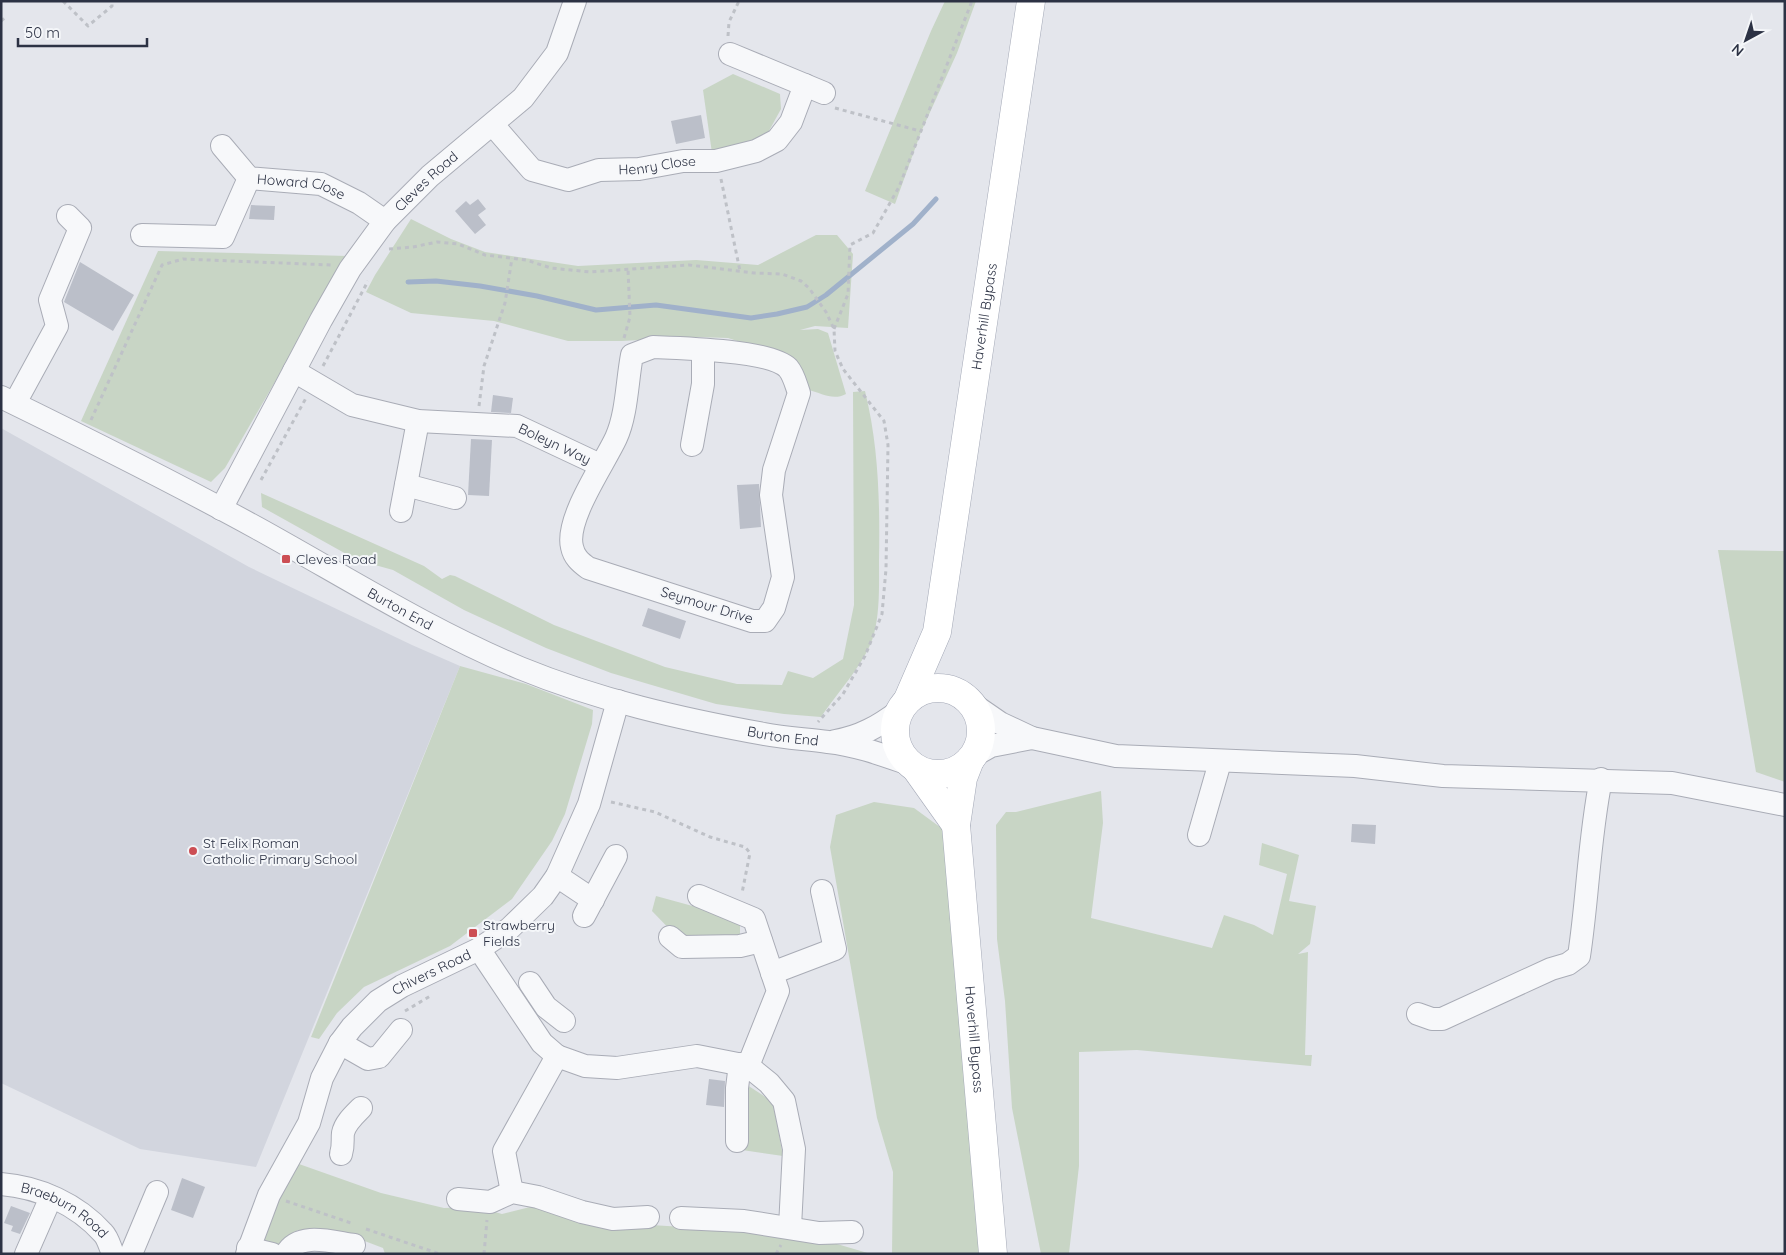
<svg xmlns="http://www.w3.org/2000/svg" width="1786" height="1255" font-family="Quicksand,sans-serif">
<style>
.built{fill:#d2d5de}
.green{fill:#c8d5c5}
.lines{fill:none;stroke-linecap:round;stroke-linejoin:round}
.stream{stroke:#a0b1ca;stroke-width:5}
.building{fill:#bbbfc9}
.minor-casing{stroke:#a9acb6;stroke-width:24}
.major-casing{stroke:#a4a9b7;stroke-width:29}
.path{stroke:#bec1c7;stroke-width:3;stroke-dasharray:4 4;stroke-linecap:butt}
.minor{stroke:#f7f8fa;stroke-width:22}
.major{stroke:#fff;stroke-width:28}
.poi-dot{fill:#cc4e54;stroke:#f4f6f9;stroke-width:2}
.labels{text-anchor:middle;stroke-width:4;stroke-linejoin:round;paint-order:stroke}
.street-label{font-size:14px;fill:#2c3244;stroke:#f4f6f9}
.poi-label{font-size:14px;fill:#2c3244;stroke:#f4f6f9;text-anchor:start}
</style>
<rect width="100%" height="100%" fill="#e4e6ec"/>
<path class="built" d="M1,428L249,567L412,645L460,666L256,1167L140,1149L1,1083Z"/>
<g class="green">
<path d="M945,1H976L957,53L921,132L895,204L865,191L931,31Z"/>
<path d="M733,74L780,94L781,109L764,140L712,153L703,90Z"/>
<path d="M411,219L451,239L485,252L578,266L696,260L758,265L816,235H837L853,254L848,328L815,326L800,330L818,329L828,333L846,394C833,401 821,393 809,390L793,359L728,338L696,337L622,341H568L494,321L411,313L366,292L375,275Z"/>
<path d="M158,251L348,256L225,468L211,482L81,421Z"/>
<path d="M865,391C879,448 880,504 879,561C879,585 880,611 874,634C867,661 837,693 821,717L784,714L716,704L611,673L546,648L464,610L393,570L357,560L262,507L261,493L424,566L442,579L450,575L455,576L554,625L665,667L737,684L782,685L788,671L813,678L843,659L854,605L853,392Z"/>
<path d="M1718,550L1785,551V782L1756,772Z"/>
<path d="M460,666L526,684L593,710L592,724L565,814L552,841L512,899L450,946L364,987L337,1013L319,1039L311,1037Z"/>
<path d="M1101,791L1103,823L1091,918L1212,948L1224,915L1254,925L1273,935L1287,874L1259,865L1262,843L1299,855L1289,901L1316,906L1310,944L1298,954L1308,952L1305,1055H1312L1311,1066L1137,1050L1079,1052V1166L1069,1253L1041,1254L1012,1108L1005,1001L997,939L996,825L1006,812H1016Z"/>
<path d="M874,802L914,808L944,830L981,1254H892L893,1172L877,1118L830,847L836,815Z"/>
<path d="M656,896L740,919V941H681L652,911Z"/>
<path d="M744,1083L773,1102L783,1156L742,1150Z"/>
<path d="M299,1164L381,1193L444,1208L477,1207L502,1214L530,1207L651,1225L764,1232L790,1240L808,1241L820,1239L871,1254H385L383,1248L362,1240L298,1230L278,1245L260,1242L275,1205Z"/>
</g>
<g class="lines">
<path class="stream" d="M408,282L436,281L480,286L537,296L596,310L656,305L751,318L777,314L807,307L826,295L913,224L936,199"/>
</g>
<g class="building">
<path d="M701,115L705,138L676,144L671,121Z"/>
<path d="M478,199L486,209L478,215L486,225L475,234L455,211L466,201L470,205Z"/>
<path d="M251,205L275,206L274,220L249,219Z"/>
<path d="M80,262L134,295L113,331L64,302Z"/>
<path d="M493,395L513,398L511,413L491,412Z"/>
<path d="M471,439L492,440L489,496L468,495Z"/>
<path d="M759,484L761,527L740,529L737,485Z"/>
<path d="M648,608L686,621L680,639L642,626Z"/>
<path d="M1352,824L1376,825L1375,844L1351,842Z"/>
<path d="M709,1079L725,1081L724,1107L706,1105Z"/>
<path d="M182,1178L205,1187L193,1218L171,1210Z"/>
<path d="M11,1206L30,1213L20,1234L11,1231L13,1226L4,1223Z"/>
</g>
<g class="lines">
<g class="minor-casing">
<g id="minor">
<path d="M730,54L824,93"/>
<path id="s1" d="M493,125L532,170L568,180L599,170L639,169L683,161H716L756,151L777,140L791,122L805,85"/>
<path id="s2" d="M222,146L249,178L321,184L359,203L385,221"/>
<path d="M142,235L223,237L249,178"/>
<path d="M653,347C680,348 770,350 788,368C794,375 796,385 799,393L774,470L771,495L783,577L774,608L765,621H752L588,568C580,562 574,557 572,547C565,519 604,464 616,438C627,414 627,381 632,355Z"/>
<path id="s3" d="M294,371L352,405L418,421L517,426L600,465"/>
<path id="s4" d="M1,397C87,439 173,482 257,528C344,576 429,630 520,668C598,700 681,719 764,734C785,738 806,739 828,742C856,745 883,755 909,764"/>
<path d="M15,403L57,326L50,300L80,228L68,216"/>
<path d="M692,445L703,384V350"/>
<path d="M406,485L455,498"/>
<path id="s5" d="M221,509L321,320L350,269L385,221L430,176L523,98L557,53L575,1"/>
<path d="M401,511L418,421"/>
<path d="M971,703L1000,723L1032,738L1116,756L1355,766L1443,776L1672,783L1785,805"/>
<path d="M835,741C860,737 879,726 899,711"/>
<path d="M975,755L991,746L1032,738"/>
<path d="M1199,835L1220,762"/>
<path d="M557,876L593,900"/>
<path d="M699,896L754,919L778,991L748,1066"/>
<path d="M584,916L616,856"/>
<path d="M670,937L682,947L740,946L761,941"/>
<path d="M479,949L542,1043L557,1056L504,1151L512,1192"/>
<path d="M772,973L835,949L822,891"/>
<path d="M530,983L546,1007L564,1021"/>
<path d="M1418,1014L1432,1019H1442L1551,969L1568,964L1579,956C1588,897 1589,838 1601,779"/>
<path d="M340,1043L368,1059L379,1057L401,1030"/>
<path d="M557,1056L585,1066L617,1068L697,1056L748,1066L769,1083L784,1101L794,1149L790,1227"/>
<path d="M737,1141V1088L740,1064"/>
<path d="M341,1154C344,1144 342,1140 343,1133C345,1123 354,1115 361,1108"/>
<path id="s6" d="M1,1184C39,1187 77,1204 103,1233C108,1238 110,1247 113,1254"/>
<path d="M458,1199L490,1202L512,1192L538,1197L582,1212L613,1219L648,1217"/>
<path d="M681,1218L744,1221L819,1233L852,1232"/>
<path d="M248,1248L272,1254"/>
<path d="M26,1254L51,1197"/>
<path d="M131,1254L157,1192"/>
<path id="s7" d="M247,1254L269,1195L309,1123L322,1078L340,1043L352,1027L378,1001L402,986L479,949L509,929L543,896L557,876L589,804L618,701"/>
<path d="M286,1254C299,1231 332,1242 354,1245"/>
</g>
</g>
<g class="major-casing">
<g id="major">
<circle cx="938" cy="731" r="43"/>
<path id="s8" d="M908,699L937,632L1031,1"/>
<path id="s9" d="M970,760L963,778L956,825L993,1254"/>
<path d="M917,770L956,825"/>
</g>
</g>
<g class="path">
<path d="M63,1L88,26L112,6V1"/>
<path d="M1,21L7,16"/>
<path d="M728,36L729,22L739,1"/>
<path d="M835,108L920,131"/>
<path d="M721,179L740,271"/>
<path d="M389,249L413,247L437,242L458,244L485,255L526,260L551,268L590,272L689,265L754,273L782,274L801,281L809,288L826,312L834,329L835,351L843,369L884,421L888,445L886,569L882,614L865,656L843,694L818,722"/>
<path d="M834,329L848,294L850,245L873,233L899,187L972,1"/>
<path d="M624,338L630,317L628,269"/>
<path d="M323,366L368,281"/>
<path d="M479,406L484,366L505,303L512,258"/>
<path d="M91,420L162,265L183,259L331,265"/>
<path d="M261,480L306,398"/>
<path d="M611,802L655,812L710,837L745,847L750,853L742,893"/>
<path d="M405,1011L432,995"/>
<path d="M286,1201L351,1223"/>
<path d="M366,1229L440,1254"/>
<path d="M484,1254L487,1220"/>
<path d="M776,1254L781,1245"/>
</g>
<use href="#minor" class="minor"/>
<use href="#major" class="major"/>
</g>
<g class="poi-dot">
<rect x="281" y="554" width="10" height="10" rx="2.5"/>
<circle cx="193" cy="851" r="5"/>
<rect x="468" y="928" width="10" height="10" rx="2.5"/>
</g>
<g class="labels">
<g class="street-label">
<text dy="5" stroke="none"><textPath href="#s1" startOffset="188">Henry Close</textPath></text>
<text dy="5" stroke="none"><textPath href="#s5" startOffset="389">Cleves Road</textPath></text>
<text dy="5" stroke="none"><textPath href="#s2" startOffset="95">Howard Close</textPath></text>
<text dy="5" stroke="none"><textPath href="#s8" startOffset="392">Haverhill Bypass</textPath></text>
<text dy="5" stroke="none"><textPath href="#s3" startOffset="276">Boleyn Way</textPath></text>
<text transform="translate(707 605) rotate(17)" y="5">Seymour Drive</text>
<text dy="5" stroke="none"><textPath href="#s4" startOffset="452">Burton End</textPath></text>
<text dy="5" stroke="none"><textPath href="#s4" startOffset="858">Burton End</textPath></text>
<text dy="5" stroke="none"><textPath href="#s7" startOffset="349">Chivers Road</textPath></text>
<text dy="5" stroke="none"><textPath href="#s9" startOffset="282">Haverhill Bypass</textPath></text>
<text dy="5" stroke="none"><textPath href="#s6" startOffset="70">Braeburn Road</textPath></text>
</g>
<g class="poi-label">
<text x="296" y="564">Cleves Road</text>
<text x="203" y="848">St Felix Roman<tspan x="203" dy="16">Catholic Primary School</tspan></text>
<text x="483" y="930">Strawberry<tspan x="483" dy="16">Fields</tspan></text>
</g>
</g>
<rect width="1786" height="1255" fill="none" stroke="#2c3244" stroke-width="5"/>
<g transform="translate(1746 40) rotate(220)" stroke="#f4f6f9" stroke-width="4" paint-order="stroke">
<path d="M0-4L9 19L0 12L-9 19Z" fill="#2c3244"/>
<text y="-8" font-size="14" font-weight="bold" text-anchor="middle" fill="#2c3244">N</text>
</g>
<path d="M18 38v8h129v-8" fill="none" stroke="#2c3244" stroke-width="2.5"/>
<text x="25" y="38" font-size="15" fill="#2c3244" stroke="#f4f6f9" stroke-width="4" paint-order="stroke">50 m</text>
</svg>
